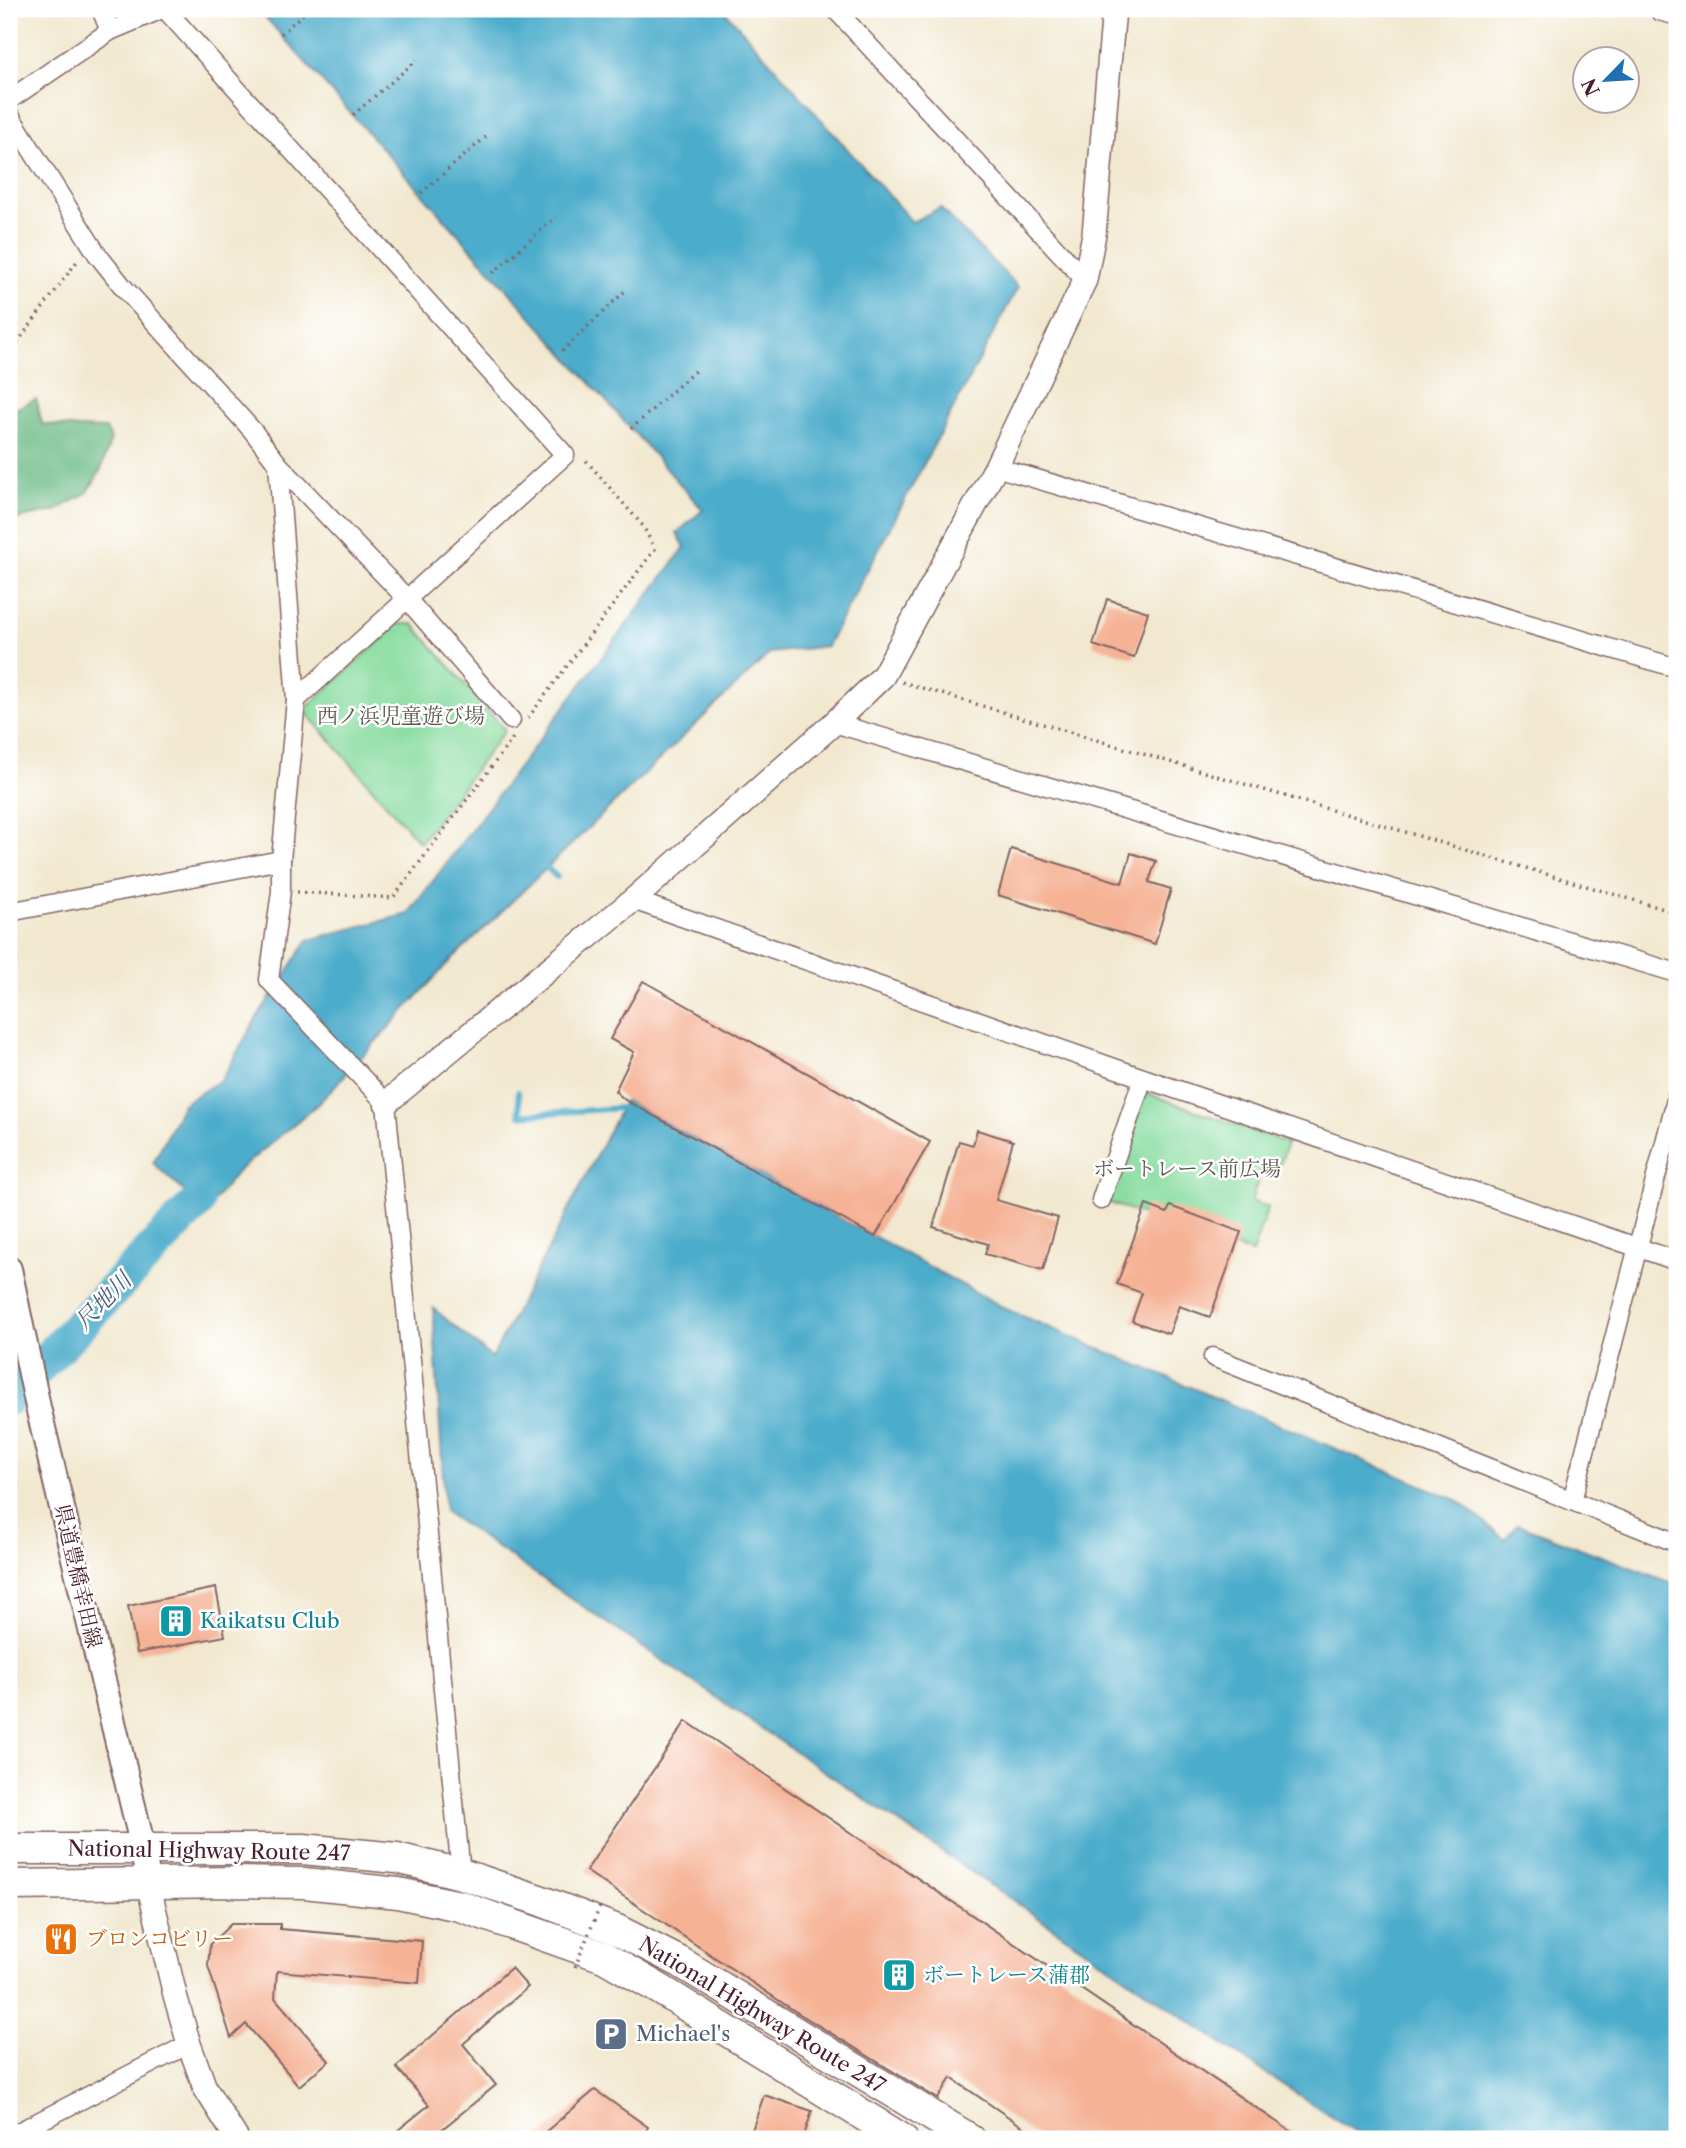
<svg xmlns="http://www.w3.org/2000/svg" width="1686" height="2148" font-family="'Libre Caslon Text','Noto Serif JP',serif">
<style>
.green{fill:#87dc9f;stroke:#687e65;stroke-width:2}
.forest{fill:#6dbc86;stroke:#5c6e58;stroke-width:2}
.water{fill:#4caccb;stroke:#4b667b;stroke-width:2}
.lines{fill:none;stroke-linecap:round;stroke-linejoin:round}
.stream{stroke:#4caccb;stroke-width:6}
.river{stroke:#4caccb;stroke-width:35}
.building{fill:#f5b295}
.minor-casing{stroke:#846564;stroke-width:21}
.tertiary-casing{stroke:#846564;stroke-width:26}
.secondary-casing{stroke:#846564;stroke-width:28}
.trunk-casing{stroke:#846564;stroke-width:33}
.path{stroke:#846564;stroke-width:3.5;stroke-dasharray:2 5;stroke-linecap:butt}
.minor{stroke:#fff;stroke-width:18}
.tertiary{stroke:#fff;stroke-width:23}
.secondary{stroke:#fff;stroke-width:24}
.trunk{stroke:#fff;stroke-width:30}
.path-bridge{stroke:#846564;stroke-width:3.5;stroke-dasharray:2 5;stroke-linecap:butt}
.labels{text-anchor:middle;stroke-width:5;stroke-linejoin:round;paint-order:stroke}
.park-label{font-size:21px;fill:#5c584e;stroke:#fff}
.street-label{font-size:21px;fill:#4a1f2b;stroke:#fff}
.culture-label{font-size:21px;fill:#0d838f;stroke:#fff;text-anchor:start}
.food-label{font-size:21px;fill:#c56008;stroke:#fff;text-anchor:start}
.service-label{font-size:21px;fill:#4e5e75;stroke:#fff;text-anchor:start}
.water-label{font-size:23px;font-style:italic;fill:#4b5e73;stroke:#fff}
</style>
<rect width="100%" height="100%" fill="#fff"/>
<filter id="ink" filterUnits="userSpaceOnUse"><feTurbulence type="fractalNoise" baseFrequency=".0143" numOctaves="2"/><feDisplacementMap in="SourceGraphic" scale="14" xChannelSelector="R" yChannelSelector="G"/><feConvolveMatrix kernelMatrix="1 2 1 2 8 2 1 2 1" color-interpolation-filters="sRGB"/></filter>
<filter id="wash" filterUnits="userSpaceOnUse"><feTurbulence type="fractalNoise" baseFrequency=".00686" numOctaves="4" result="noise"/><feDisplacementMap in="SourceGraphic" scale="28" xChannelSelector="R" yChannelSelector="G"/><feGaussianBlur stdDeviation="1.57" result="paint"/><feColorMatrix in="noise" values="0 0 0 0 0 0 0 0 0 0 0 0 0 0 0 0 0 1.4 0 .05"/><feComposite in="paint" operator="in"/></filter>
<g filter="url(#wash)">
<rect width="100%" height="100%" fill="#f1e8cf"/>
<g class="green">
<path d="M398,624H413L505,730L420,843L304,710Z"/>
<path d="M1146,1093L1287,1143L1276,1176L1261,1171L1251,1201L1268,1207L1252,1253L1101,1200Z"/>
</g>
<path class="forest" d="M36,399L42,424L79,428L106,429L111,439L101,469L88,492L55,511L16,519L9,524V402L16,409Z"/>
<g class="water">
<path d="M258,9H723L912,222L940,208L1018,287L827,646L770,653L449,962L320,1102L237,1172L206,1211L153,1163L183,1104L222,1079L256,1019L308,940L408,914L685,547L677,533L703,510Z"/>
<path d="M625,1100L1008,1310L1459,1501L1505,1540L1517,1524L1677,1585V2139H1367L1280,2083L445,1512L433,1308L492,1358Z"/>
</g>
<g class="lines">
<g class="stream">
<path d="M547,868L557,877"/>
<path d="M518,1092L520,1115L621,1108L625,1111"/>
</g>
<path class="river" d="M9,1398L197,1203"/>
</g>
<g id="blocks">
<g class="building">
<path d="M1107,599L1148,612L1134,658L1093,645Z"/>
<path d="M1011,849L1122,883L1131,853L1156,861L1149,882L1171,889L1155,944L998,895Z"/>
<path d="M643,981L930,1142L875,1237L625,1100L615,1091L634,1052L610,1039Z"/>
<path d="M977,1130L1013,1141L996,1200L1058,1218L1043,1270L985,1254L988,1244L933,1227L959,1141L973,1145Z"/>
<path d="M1146,1205L1167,1213L1170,1206L1241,1232L1210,1317L1179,1306L1169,1334L1132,1321L1142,1293L1117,1284Z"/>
<path d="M216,1588L225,1636L137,1653L128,1606Z"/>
<path d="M686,1721L1302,2139H1041L951,2078L938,2099L790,2008L586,1871Z"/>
<path d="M231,1924H280V1929L422,1941L419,1983L277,1971L275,1998L329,2061L299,2086L246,2024L231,2038L208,1966L210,1944Z"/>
<path d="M511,1968L528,1987L463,2044L496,2085L430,2139H387L429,2105L396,2067Z"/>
<path d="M595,2090L648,2127L641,2139H537Z"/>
<path d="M764,2095L812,2111L803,2139H749Z"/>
</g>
</g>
</g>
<g filter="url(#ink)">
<use href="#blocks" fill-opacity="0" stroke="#846564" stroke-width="2"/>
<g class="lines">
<g class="minor-casing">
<g id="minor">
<path d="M101,9L110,31"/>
<path d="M165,9L565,455L296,700"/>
<path d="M835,9L1085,280"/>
<path d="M9,100L110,31L162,9"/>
<path d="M9,114L97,254L124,288L252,430L278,464L296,700L281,860V891L269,980L386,1103L461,1874"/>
<path d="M278,464L407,599L511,720"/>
<path d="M996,467L1677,668"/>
<path d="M834,723L1677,973"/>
<path d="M633,900L1143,1078L1677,1261"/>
<path d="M9,912L281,860"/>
<path d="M1101,1200L1143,1078"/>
<path d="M1213,1357L1677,1543"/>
<path d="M1572,1501L1677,1096"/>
<path d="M9,2137L189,2044"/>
</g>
</g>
<g class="tertiary-casing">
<g id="tertiary">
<path d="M1661,9L1677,13"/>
<path d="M386,1103L633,900L834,723L883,676L996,467L1085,280L1094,234L1114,9"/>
<path d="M148,1883L175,1995L189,2044L205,2088L237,2139"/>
</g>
</g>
<g class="secondary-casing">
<path id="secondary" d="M9,1269L38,1407L143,1848L148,1883"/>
</g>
<g class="trunk-casing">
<g id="trunk">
<path d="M9,1849H303L397,1858L461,1874L539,1900L617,1930L680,1962L970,2139"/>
<path d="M9,1885L236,1882L304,1883L398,1893L460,1906L604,1957L661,1990L902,2139"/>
</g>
</g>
<g class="path">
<path d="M281,34L308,9"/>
<path d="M353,115L417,60"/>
<path d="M421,193L487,136"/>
<path d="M493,273L556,217"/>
<path d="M562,351L625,291"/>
<path d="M9,354L78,260"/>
<path d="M631,429L697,369"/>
<path d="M902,682L1677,913"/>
<path d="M528,718L655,549L643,526L583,457"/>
<path d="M297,892L393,898L513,738"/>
</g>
<use href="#minor" class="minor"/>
<use href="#tertiary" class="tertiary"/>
<use href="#secondary" class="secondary"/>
<use href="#trunk" class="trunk"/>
<path class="path-bridge" d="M575,1967L601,1904"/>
</g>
</g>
<defs>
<g id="building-square" transform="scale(1.75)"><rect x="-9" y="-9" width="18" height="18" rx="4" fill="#0f9aa8" stroke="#fff"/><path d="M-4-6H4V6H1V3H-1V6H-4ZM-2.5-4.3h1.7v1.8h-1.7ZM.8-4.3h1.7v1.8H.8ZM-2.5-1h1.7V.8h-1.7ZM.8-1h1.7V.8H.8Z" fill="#fff"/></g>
<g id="restaurant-square" transform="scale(1.75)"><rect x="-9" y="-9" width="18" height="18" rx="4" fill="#e8710a" stroke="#fff"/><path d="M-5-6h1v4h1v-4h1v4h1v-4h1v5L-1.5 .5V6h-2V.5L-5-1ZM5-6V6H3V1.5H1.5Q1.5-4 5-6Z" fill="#fff"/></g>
<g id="parking-square" transform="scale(1.75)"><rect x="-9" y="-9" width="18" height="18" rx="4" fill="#5c6f8a" stroke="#fff"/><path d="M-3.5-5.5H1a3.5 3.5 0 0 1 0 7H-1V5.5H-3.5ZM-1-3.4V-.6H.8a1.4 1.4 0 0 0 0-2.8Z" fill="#fff"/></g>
</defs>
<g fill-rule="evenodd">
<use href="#building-square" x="176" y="1621"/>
<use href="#restaurant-square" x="61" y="1939"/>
<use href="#building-square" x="899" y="1975"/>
<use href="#parking-square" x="611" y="2034"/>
</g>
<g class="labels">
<g class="park-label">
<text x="401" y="723">西ノ浜児童遊び場</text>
<text x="1187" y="1176">ボートレース前広場</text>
</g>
<g class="street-label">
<text transform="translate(78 1576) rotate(77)" y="7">県道豊橋幸田線</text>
<text transform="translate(209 1851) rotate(1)" y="7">National Highway Route 247</text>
<text transform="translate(762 2015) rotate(31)" y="7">National Highway Route 247</text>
</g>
<g class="culture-label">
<text x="200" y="1628">Kaikatsu Club</text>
<text x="923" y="1982">ボートレース蒲郡</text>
</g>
<g class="food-label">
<text x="86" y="1946">ブロンコビリー</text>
</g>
<g class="service-label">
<text x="636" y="2041">Michael's</text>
</g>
<g class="water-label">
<text transform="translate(103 1301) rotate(-46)" y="8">尺地川</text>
</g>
</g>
<rect width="1686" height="2148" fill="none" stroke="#fff" stroke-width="35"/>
<g transform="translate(1606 80) rotate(245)"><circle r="33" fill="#ffffff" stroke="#b7a5aa" stroke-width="2"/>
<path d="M0-5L12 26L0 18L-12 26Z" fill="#1f6fb2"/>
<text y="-10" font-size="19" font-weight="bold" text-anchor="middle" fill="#4a1f2b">N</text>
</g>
</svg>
